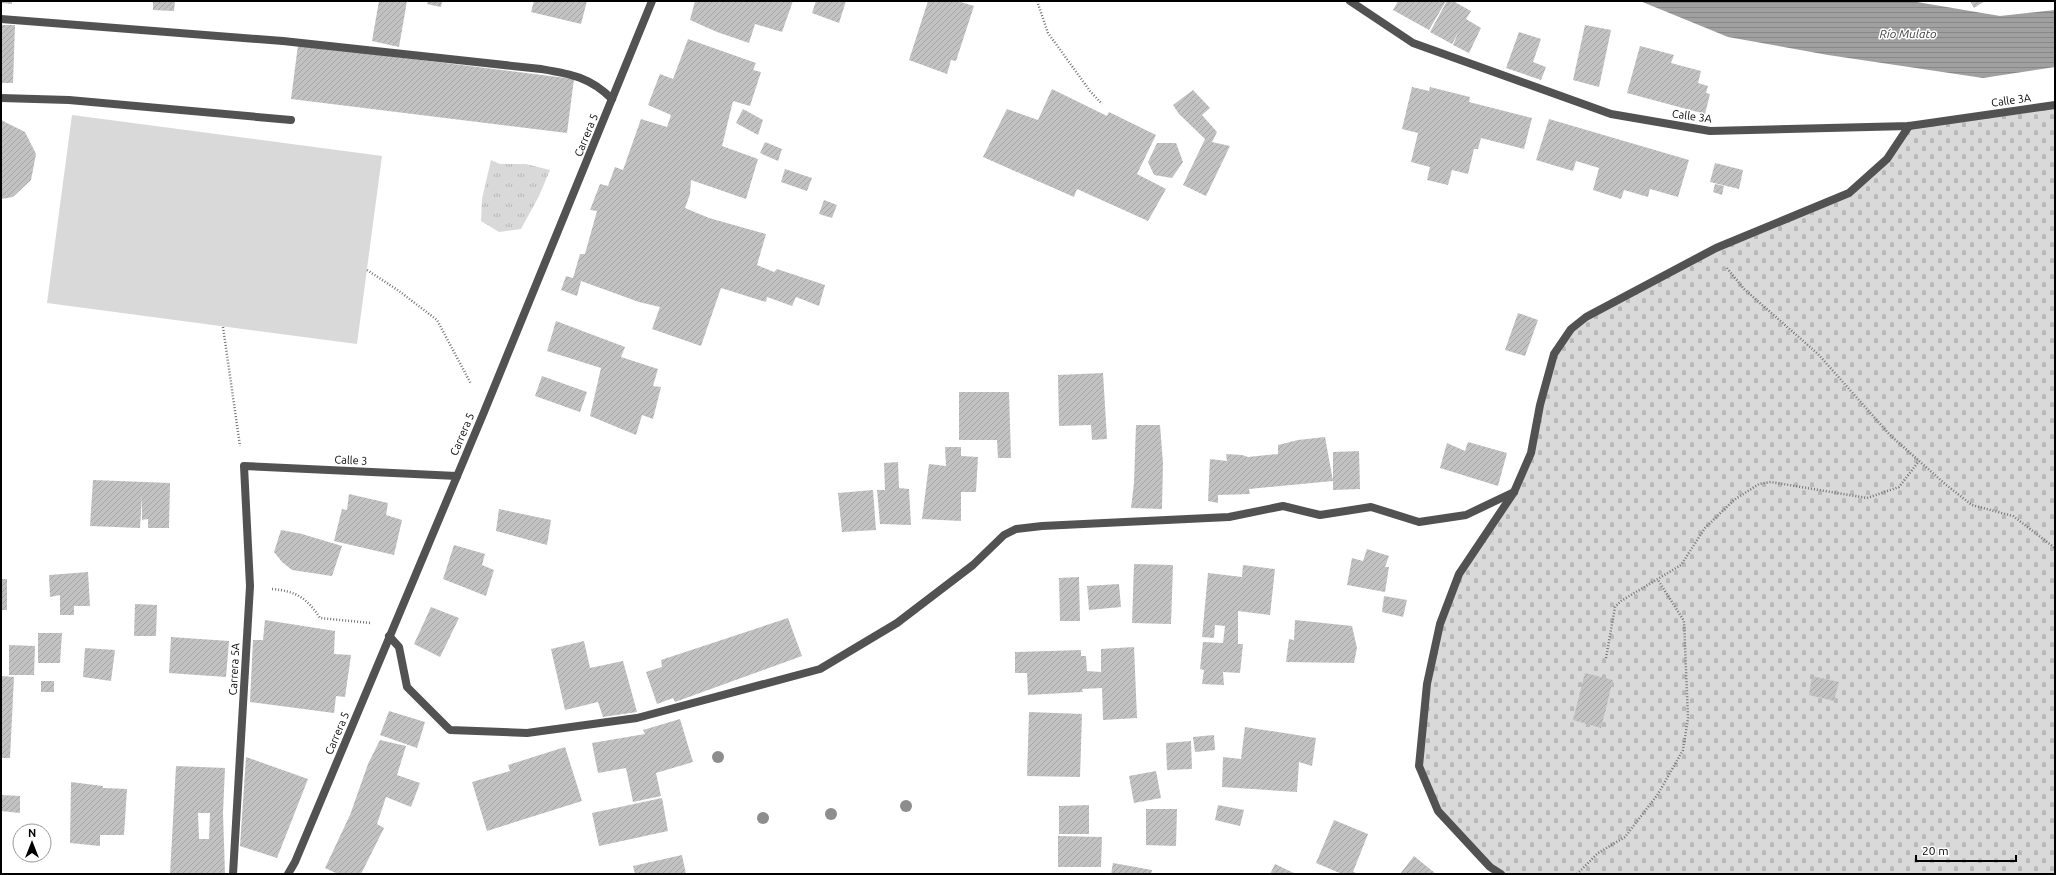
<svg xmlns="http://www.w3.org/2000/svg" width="2056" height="875" font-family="Ubuntu,sans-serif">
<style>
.grass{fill:url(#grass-tufts)}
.cemetery{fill:url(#cemetery-stones)}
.garden{fill:#d9d9d9}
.water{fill:url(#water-rules)}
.building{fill:url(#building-hatch);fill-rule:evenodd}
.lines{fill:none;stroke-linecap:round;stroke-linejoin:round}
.path{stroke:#747474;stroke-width:2.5;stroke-dasharray:1 2;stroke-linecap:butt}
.lane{stroke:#525252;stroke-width:8}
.street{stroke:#525252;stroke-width:8}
.tree{fill:#8d8d8d}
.labels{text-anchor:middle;stroke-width:3;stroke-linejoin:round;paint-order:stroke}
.street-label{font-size:11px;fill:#000;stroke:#fff}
.water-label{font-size:12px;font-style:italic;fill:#414141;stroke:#fff}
</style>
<defs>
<pattern id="grass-tufts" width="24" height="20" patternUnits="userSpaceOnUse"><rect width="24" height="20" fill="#d9d9d9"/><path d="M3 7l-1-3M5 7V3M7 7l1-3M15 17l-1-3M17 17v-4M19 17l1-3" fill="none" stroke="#b8b8b8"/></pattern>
<pattern id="cemetery-stones" width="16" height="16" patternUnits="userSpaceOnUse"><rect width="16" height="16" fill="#d9d9d9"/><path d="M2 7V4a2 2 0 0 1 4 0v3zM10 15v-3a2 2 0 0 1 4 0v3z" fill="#b8b8b8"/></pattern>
<pattern id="water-rules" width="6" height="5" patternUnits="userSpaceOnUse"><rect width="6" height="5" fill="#a0a0a0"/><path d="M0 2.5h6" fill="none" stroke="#888"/></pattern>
<pattern id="building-hatch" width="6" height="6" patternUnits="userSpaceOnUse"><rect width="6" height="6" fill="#c2c2c2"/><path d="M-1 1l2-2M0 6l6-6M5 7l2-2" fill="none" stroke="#a5a5a5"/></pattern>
</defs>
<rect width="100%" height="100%" fill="#fff"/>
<path class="grass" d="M491,160L500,164H526L550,170L539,196L521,229L499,232L481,221L482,199Z"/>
<path class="cemetery" d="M2055,105V874H1501L1438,811L1419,766L1440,624L1459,574L1514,492L1531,453L1554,354L1571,329L1716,248L1849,193L1887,159L1909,126Z"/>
<path class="garden" d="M72,115L382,156L357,344L47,303Z"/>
<path class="water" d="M1640,1H1911L2000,16L2055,10V67L1983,78L1828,55L1728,37Z"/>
<g class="building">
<path d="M1,1H12V4L1,3Z"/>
<path d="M153,1H175L174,11L153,10Z"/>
<path d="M379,1H407L399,47L372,41Z"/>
<path d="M428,1H442L441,7L427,4Z"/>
<path d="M534,1H587L581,24L531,12Z"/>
<path d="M695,1H793L782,32L755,24L749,43L717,32L690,20Z"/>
<path d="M816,1H846L839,23L812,13Z"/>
<path d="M928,1H957L974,6L956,61L951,60L947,74L909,60Z"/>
<path d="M1398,1H1446L1429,30L1393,10Z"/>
<path d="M1447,1H1453L1471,11L1466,19L1481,28L1469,53L1453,45L1458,33L1452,44L1430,32Z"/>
<path d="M1970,1H1985L1974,8Z"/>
<path d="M1,25H15L13,83H1Z"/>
<path d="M1585,25L1611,30L1599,87L1573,80Z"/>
<path d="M1519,32L1541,39L1533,62L1546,67L1541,80L1506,68Z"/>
<path d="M688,39L756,63L753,70L761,72L750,106L733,101L722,146L758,159L746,199L691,180L690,194L685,208L709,218L766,234L757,265L774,272L777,269L825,285L819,306L796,297L792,306L767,297L766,302L721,288L701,346L652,329L660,307L639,302L581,281L577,296L561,290L566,276L573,278L580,254H585L597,211L590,210L600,184L608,186L615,167L623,170L641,119L667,127L671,115L648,105L660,74L673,79Z"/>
<path d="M298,45L574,79L567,133L291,99Z"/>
<path d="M1640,46L1674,55L1671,63L1701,71L1698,83L1708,86L1706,93L1710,94L1705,114L1627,93Z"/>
<path d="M1412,87L1429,91L1430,87L1470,97L1469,102L1532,118L1524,149L1481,138L1478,149H1474L1468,174L1452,170L1448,185L1427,180L1430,167L1411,162L1418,133L1402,129Z"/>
<path d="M1052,89L1107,116L1109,112L1156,135L1137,174L1166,189L1148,221L1077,189L1074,197L983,157L1007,109L1038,120Z"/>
<path d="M1193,90L1210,108L1202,115L1217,132L1212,142L1230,146L1206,196L1183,185L1205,139L1179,114L1173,105Z"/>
<path d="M743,109L763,120L758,135L736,123Z"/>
<path d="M1549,119L1689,160L1678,197L1650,189L1648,197L1624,190L1621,199L1593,190L1599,168L1576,161L1573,171L1536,160Z"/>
<path d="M1,120L25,132L36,154L31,180L13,197L1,199Z"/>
<path d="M765,142L782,149L778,161L760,153Z"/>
<path d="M1157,143H1176L1183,162L1172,178L1154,175L1148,162Z"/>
<path d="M1715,163L1743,170L1739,189L1710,182Z"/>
<path d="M785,169L812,178L807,191L781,182Z"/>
<path d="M1715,184L1724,186L1722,195L1713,192Z"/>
<path d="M824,200L837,205L832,218L819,214Z"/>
<path d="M1518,313L1538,320L1525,356L1505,350Z"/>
<path d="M556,321L625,347L621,357L658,369L653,386L661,387L653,419L642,415L636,435L590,416L601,368L547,351Z"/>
<path d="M1103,373L1107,439L1092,440L1091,425L1059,426L1058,375Z"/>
<path d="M542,376L587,392L580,412L535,396Z"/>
<path d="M959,392H1009L1011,458H998L997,440H959Z"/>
<path d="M1136,425H1160L1163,463L1162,509L1131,508L1134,483Z"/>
<path d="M1325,437L1333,481L1249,489L1250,494L1218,495V503L1208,501L1210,459L1227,461L1226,454L1242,455L1248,457L1278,454V445L1298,440Z"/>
<path d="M1468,442L1507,453L1498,486L1440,468L1447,443L1465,451Z"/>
<path d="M945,447H961V456L978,457L976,492H961V521L922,519L929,464L946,466Z"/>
<path d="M1359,451L1360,489L1333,490V452Z"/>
<path d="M898,462L899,488L909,489L911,525L880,524L877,490H885L884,463Z"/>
<path d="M93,480L170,483L169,528H148V519L142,520V496L140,528L90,526Z"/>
<path d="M873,490L876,530L842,532L838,493Z"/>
<path d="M349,494L388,503L386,515L402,520L394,555L334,541L342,509L347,510Z"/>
<path d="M499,509L551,520L547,545L496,531Z"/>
<path d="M281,530L302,534L342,546L332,576L292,570L282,562L274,552Z"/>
<path d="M454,545L485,554L482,565L494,570L486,596L443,579Z"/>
<path d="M1367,549L1389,556L1385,567H1389L1385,592L1347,585L1352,558L1363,561Z"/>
<path d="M1134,564L1173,565L1171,624L1132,623Z"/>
<path d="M1243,565L1275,569L1270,615L1238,611V644H1243L1240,673L1223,672L1224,685L1202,684L1204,670L1200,669L1203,642L1223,643L1225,626L1215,625L1214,638L1202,637L1208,573L1242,577Z"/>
<path d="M88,572L90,606H74V615H60V595L50,597L49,575Z"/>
<path d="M1079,577L1080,621H1060L1059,578Z"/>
<rect x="1" y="579" width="6" height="31"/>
<path d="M1119,584L1121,607L1089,610L1087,586Z"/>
<path d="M1384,596L1407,600L1403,617L1382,612Z"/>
<path d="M135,604L157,605L156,636H134Z"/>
<path d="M431,607L459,618L440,657L414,644Z"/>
<path d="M788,618L802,656L675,702L673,698L657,704L646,672L662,667L661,660Z"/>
<path d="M265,620L335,631L334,654L351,655L345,697L336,696L334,713L250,702L253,640H263Z"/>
<path d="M1295,620L1352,626L1357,648L1354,663L1286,662L1289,639L1294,640Z"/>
<path d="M38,633H62L60,663H38Z"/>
<path d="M171,637L229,641L226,677L169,673Z"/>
<path d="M584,641L590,668L623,661L637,712L603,717L598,702L565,710L551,649Z"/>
<path d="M9,645L35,646L34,675H9Z"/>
<path d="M1134,647L1137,718L1103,720L1102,688L1082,689L1083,692L1028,695L1027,673H1015V652L1081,650V656H1086L1087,671L1101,672V649Z"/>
<path d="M85,648L115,650L111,681L83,677Z"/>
<path d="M1585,673L1613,680L1601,728L1573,720Z"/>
<path d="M1,676L14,677L10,758H1Z"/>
<path d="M1812,676L1839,682L1834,701L1809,695Z"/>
<rect x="41" y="681" width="13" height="11"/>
<path d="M389,711L425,722L417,748L380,735Z"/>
<path d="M1029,712L1082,714L1080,777L1027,776Z"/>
<path d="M680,719L693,762L656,773L661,796L633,802L626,768L598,773L592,743L645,734L643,730Z"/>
<path d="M1245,727L1316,738L1312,766L1299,762L1297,792L1222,787L1223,757L1241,759Z"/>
<path d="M1214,735L1215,750L1195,752L1193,737Z"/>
<path d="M380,740L406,746L397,775L420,783L411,807L386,797L377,824L384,828L361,874H338L325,868L350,815L368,764Z"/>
<path d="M1191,741L1192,769L1167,770L1166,743Z"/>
<path d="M565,747L582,801L487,831L472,782L510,771L508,765Z"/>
<path d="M246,757L308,779L277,858L240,846Z"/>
<path d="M176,766L225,768L223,813L225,874H170ZM198,813H210L209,839H199Z"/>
<path d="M1156,771L1161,798L1134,803L1129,776Z"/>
<path d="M71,782L103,786V788L127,789L124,835H100V846L70,843Z"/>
<path d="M1,795L20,796V813L1,811Z"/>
<path d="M662,798L668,831L599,846L592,813Z"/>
<path d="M1089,805V834H1059V806Z"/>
<path d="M1218,805L1244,810L1240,826L1215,820Z"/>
<path d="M1146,809H1177L1176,846L1146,845Z"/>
<path d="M1334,820L1368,834L1353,872L1359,874H1342L1316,863Z"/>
<path d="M1058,836L1102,837L1101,867H1058Z"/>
<path d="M682,855L686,874H635L633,866Z"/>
<path d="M1414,856L1436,874H1400Z"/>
<path d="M1113,863L1152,870L1151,874H1111Z"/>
<path d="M1275,864L1296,874H1270Z"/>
</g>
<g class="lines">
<g class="path">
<path d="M1037,1L1048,33L1090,91L1102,104"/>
<path d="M1727,268L1744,289L1818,354L1890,435L1945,484L1972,505L2013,516L2055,548"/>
<path d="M367,270L399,291L437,320L471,384"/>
<path d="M223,327L240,446"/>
<path d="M272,589C296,591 307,598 320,618L371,623"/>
<path d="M1606,658L1615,607L1621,601L1681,565L1705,528L1734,500L1759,484L1771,482L1867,498L1899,487L1919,461"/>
<path d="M1577,874L1598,853L1625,837L1658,794L1683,750L1688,718L1684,621L1658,580"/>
</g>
<path class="lane" d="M1,98L69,100L291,120"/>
<g class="street">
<path d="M1350,1L1413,43L1611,114L1710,131L1909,126L2055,105"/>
<path d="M1,19L283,41L541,69C571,74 590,77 612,99"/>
<path d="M389,636L399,647L407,687L450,730L527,733L637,718L820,669L897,623L973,565L1004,535L1016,529L1042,526L1229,517L1283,506L1320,515L1371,507L1419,522L1466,515L1514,492"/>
<path d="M233,874L250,586L244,466L457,476"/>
<path d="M288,874L295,862L484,412L652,1"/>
<path d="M1501,874L1490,867L1438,811L1419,766L1427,684L1440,624L1459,574L1514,492L1531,453L1540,405L1554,354L1571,329L1586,317L1716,248L1849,193L1887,159L1909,126"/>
</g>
</g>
<g class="tree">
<circle cx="718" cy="757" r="6"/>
<circle cx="906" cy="806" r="6"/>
<circle cx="831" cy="814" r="6"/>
<circle cx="763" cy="818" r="6"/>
</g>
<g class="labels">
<g class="street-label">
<text transform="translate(2011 100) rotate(-8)" y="4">Calle 3A</text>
<text transform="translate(1692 116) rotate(8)" y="4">Calle 3A</text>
<text transform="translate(586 135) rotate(-68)" y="4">Carrera 5</text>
<text transform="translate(462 434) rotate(-67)" y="4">Carrera 5</text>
<text transform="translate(351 460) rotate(3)" y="4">Calle 3</text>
<text transform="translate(234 669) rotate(-87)" y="4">Carrera 5A</text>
<text transform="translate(337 733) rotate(-67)" y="4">Carrera 5</text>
</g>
<g class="water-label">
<text x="1908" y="38">Río Mulato</text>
</g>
</g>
<rect width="2056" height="875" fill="none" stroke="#000000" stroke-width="4"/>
<g transform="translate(32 843)"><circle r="19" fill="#ffffff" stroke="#999999"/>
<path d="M0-3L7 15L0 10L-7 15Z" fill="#000000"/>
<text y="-6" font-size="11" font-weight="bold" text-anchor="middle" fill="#000000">N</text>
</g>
<path d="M1916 855v6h100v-6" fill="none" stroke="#000000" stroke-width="2"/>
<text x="1922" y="855" font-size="12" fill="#000000" stroke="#ffffff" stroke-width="3" paint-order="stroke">20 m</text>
</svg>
